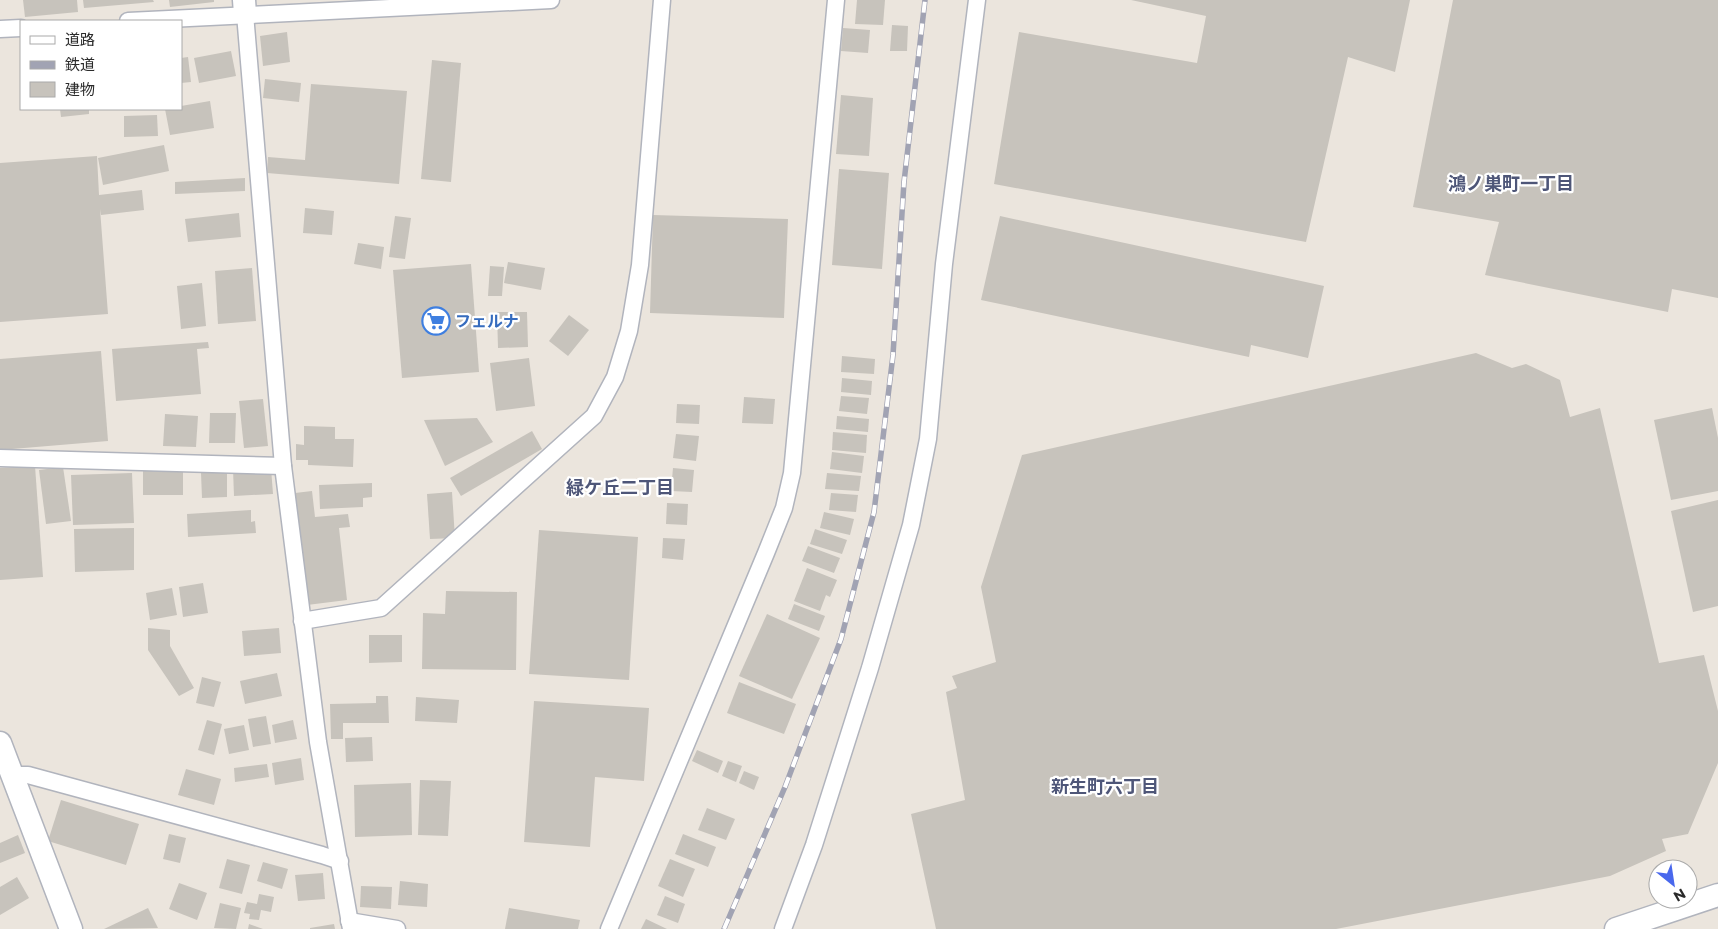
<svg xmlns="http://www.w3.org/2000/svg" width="1718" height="929" font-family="Montserrat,'Noto Sans JP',sans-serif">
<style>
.building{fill:#c7c3bc}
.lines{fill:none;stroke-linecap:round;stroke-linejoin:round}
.street-casing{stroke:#b1b4bd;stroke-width:19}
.secondary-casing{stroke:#b1b4bd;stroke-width:25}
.street{stroke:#fff;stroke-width:16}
.secondary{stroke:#fff;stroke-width:22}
.rail-casing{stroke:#a1a3b3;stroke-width:5.5}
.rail{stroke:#fff;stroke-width:4;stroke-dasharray:11;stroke-linecap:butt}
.labels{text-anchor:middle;stroke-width:4.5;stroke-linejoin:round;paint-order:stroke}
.shop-label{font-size:16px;font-weight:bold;fill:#366cbe;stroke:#fff;text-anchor:start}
.neighbourhood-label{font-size:18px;font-weight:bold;fill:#4e5678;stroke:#fff}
</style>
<rect width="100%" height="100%" fill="#ebe5dd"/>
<g class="building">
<path d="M23,0H77L78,12L25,17Z"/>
<path d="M83,0H153L154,2L84,8Z"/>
<path d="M169,0H214V2L170,7Z"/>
<path d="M857,0H885L883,25L855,24Z"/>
<path d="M1131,0H1410L1395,72L1348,57L1306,242L994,184L1019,32L1197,63L1206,16Z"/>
<path d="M1453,0H1718V298L1672,289L1668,312L1485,275L1499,222L1413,207Z"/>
<path d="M892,25L908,26L907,51H890Z"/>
<path d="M843,28L870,30L868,53L841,51Z"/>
<path d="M287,32L290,62L263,66L260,36Z"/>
<path d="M231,51L236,76L199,83L194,58Z"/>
<path d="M188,57L191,82L181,83V58Z"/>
<path d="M432,60L461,63L451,182L421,179Z"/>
<path d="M265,79L301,83L299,102L263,98Z"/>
<path d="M311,84L407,91L399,184L267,173L268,157L305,160Z"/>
<path d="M841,95L873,98L869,156L836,154Z"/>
<path d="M210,101L214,128L170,135L165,109H181V106Z"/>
<path d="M60,109H89V114L61,117Z"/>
<path d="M157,115L158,136L124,137V116Z"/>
<path d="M164,145L169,171L103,185L98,158Z"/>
<path d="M97,156L99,195L142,190L144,210L101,215L100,209L108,314L0,322V163Z"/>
<path d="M839,169L889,173L882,269L832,265Z"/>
<path d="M245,178V191L175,194V182Z"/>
<path d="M305,208L334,211L332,235L303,233Z"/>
<path d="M239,213L241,237L188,242L185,219Z"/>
<path d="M653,215L788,219L784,318L650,313Z"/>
<path d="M395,216L411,218L405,259L389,257Z"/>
<path d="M1000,216L1324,286L1308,358L1251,345L1249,357L981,300Z"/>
<path d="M358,243L384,247L381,269L354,264Z"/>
<path d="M508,262L545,268L541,290L504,283Z"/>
<path d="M471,264L479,372L402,378L393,270Z"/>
<path d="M490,266L504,267L502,296H488Z"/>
<path d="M252,268L256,321L218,324L215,271Z"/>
<path d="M202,283L206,326L181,329L177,286Z"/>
<path d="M497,312H527L528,347L498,348Z"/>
<path d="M569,315L589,330L568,356L549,341Z"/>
<path d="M208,342L209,348L197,349L201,394L116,401L112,349Z"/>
<path d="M101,351L108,441L0,450V359Z"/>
<path d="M1476,353L1512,368L1526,364L1560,380L1570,417L1600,408L1659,663L1704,655L1718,711V763L1688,834L1662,839L1666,851L1610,876L1336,929H936L911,814L965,800L946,692L957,688L952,676L996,662L981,587L1022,455Z"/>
<path d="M842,356L875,359L874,374L841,372Z"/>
<path d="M529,358L535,406L496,411L490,363Z"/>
<path d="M842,378L872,381L871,395L841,392Z"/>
<path d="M841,396L869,398L867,414L839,411Z"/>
<path d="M744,397L775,399L773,424L742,423Z"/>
<path d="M263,399L268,446L244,448L239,401Z"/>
<path d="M677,404L700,405L699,424L676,423Z"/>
<path d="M1712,408L1718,438V491L1671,500L1654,420Z"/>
<path d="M210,413H236L235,443H209Z"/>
<path d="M165,414L198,416L196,447L163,446Z"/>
<path d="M837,416L869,419L868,432L836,429Z"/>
<path d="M477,418L493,442L445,466L424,420Z"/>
<path d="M304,426L335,427V439H354L353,467L308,465V460H296V444L304,445Z"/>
<path d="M532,431L542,449L461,496L450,478Z"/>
<path d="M833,432L867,435L866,453L832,450Z"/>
<path d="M676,434L699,436L696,461L673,458Z"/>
<path d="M832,452L864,456L862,473L830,469Z"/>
<path d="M35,466L43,577L0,580V468Z"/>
<path d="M63,467L71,521L46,524L39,470Z"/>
<rect x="143" y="468" width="40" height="27"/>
<path d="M271,468L273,494L234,496L233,469Z"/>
<path d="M673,468L694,470L692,492L671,491Z"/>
<path d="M132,473L134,523L73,525L71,475Z"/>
<path d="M201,473H227V497L202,498Z"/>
<path d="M827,473L861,476L859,491L825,489Z"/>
<path d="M372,483V497L363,498V507L320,509L319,485Z"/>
<path d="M312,491L315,517L348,514L350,527L339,528L347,600L307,605L295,493Z"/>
<path d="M452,492L455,538L430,539L427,494Z"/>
<path d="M831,493L858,495L856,512L829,510Z"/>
<path d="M1718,500V606L1693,612L1671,511Z"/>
<path d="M667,503L688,504L687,525L666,524Z"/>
<path d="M251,510V522L255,521L256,533L188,537L187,514Z"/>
<path d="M824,512L854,519L850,535L820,528Z"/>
<path d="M134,528V570L75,572L74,529Z"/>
<path d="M815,529L847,540L842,554L810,544Z"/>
<path d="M539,530L638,537L629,680L529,674Z"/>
<path d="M663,538L685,539L683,560L662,558Z"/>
<path d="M808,546L840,558L834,573L802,561Z"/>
<path d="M807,568L837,580L830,597L826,595L820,611L794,601Z"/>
<path d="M203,583L208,613L183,617L179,587Z"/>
<path d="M172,588L177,615L150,620L146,593Z"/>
<path d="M446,591L517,592L516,670L422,669L423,613L445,614Z"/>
<path d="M794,604L825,616L819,631L788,619Z"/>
<path d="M767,614L820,638L792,699L739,676Z"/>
<path d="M148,628L170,630V646L194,688L179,696L148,650Z"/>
<path d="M279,628L281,653L244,656L242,631Z"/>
<path d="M369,635H402V662L369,663Z"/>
<path d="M277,673L282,696L245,704L240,681Z"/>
<path d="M202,677L221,682L214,707L196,703Z"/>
<path d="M739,682L796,704L784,734L727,713Z"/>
<path d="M376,696H388L389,723H343V739H331L330,704L376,703Z"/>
<path d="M416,697L459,700L457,723L415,721Z"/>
<path d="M534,701L649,708L644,781L595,777L590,847L524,842Z"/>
<path d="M266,716L271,744L253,747L248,719Z"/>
<path d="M207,720L222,724L214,755L198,750Z"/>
<path d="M293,720L297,739L275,743L272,725Z"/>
<path d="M244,725L249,750L229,754L224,729Z"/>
<path d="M372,737L373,761L346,762L345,738Z"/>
<path d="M697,750L723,761L718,773L692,761Z"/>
<path d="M301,758L304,780L275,785L272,763Z"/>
<path d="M728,761L742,766L736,782L722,776Z"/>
<path d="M267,764L269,777L235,782L234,768Z"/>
<path d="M186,769L221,779L214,805L178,795Z"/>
<path d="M744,771L759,777L754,790L739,783Z"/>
<path d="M420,780L451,781L448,836L418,835Z"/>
<path d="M411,783L412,835L355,837L354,785Z"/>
<path d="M61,800L139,824L126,865L48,841Z"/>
<path d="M707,808L735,819L726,840L698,830Z"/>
<path d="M169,834L186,838L180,863L163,859Z"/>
<path d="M683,834L716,847L708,867L675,854Z"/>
<path d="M18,835L25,853L0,863V843Z"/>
<path d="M227,859L250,865L242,894L219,888Z"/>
<path d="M670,859L695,869L683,897L658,886Z"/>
<path d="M263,862L288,869L282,889L257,881Z"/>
<path d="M323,873L325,899L298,901L295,875Z"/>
<path d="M17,877L29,898L0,915V887Z"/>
<path d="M400,881L428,884L427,907L398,905Z"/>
<path d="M179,883L207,893L197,920L169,909Z"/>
<path d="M361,886L392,887L391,909L360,907Z"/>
<path d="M259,894L274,897L271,912L261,910L259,920L249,919L250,914L244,913L247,902L257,904Z"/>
<path d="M665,896L685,904L678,923L657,915Z"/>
<path d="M220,903L241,908L236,929L214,928Z"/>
<path d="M148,908L158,928L104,929Z"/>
<path d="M509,908L580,920L578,929H505Z"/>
<path d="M646,919L667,929H641Z"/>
<path d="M249,924L263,929H248Z"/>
<path d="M334,924L335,929H310V928Z"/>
</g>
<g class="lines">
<g class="street-casing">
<g id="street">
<path d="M245,14L283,466L318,742L351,929"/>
<path d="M128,21L551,0"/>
<path d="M0,29L21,28"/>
<path d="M0,458L283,466"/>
<path d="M302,621L381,608L594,416L615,377L629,331L640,265L662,0"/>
<path d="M12,775H28L322,855L340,861"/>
<path d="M349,921L397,929"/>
<path d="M609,929L766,553L784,508L792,473L836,0"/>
<path d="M783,929L814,845L870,668L911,525L928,439L944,264L977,0"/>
</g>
</g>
<g class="secondary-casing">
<g id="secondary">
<path d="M244,0L245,14"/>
<path d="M0,743L71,929"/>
<path d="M1616,929L1718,895"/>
</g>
</g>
<use href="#street" class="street"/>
<use href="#secondary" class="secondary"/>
<g class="rail-casing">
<path id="rail" d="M724,929L785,787L841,639L874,512L893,355L904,182L925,0"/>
</g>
<use href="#rail" class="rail"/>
</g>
<defs>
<g id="supermarket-ring" transform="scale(1.4375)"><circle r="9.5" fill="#fff" stroke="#3f7fe0" stroke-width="1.5"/><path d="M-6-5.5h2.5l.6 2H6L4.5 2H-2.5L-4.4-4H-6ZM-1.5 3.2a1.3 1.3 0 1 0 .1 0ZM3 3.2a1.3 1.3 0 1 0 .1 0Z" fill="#3f7fe0"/></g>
</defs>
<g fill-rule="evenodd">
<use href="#supermarket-ring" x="436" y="321"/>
</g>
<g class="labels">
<g class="shop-label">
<text x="455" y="327">フェルナ</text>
</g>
<g class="neighbourhood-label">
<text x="1511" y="190">鴻ノ巣町一丁目</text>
<text x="620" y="494">緑ケ丘二丁目</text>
<text x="1105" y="793">新生町六丁目</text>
</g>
</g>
<rect x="20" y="20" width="162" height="90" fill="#ffffff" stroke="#aaaaaa"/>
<rect x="30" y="36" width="25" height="8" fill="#ffffff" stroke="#aaaaaa"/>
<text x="65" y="45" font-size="15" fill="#2a2a2a">道路</text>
<rect x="30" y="61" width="25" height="8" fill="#a1a3b3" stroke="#aaaaaa"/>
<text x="65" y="70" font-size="15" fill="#2a2a2a">鉄道</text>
<rect x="30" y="82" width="25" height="15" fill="#c7c3bc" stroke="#aaaaaa"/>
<text x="65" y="95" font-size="15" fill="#2a2a2a">建物</text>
<g transform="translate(1673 884) rotate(150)"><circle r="24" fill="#ffffff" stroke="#aaaaaa"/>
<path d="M0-4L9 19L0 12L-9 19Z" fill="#4968ed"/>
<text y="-8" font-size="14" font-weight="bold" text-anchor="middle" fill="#2a2a2a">N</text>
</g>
</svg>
